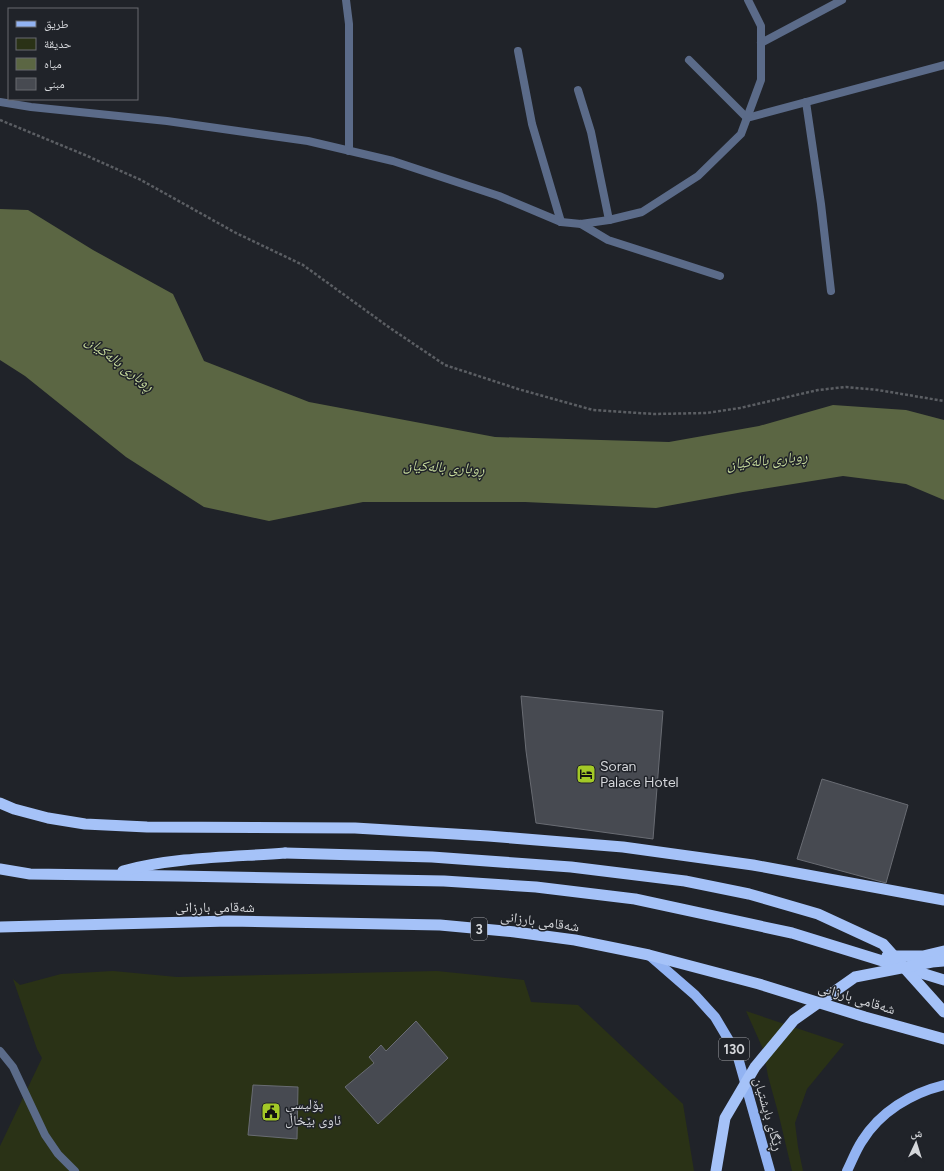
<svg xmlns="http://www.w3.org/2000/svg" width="944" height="1171" font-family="Figtree,'Noto Naskh Arabic',sans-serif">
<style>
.green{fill:#2a3216}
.water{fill:#5b6643}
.building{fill:#474a51;stroke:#696c73}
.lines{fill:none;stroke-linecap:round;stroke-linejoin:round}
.path{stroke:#5b5e63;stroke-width:2.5;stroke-dasharray:3 2;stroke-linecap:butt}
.service{stroke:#5b6b89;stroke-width:8}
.minor{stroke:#5b6b89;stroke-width:8}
.primary{stroke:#92b3f2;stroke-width:10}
.trunk{stroke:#a5c2f8;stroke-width:11}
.trunk-bridge{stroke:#a5c2f8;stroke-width:11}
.labels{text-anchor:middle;stroke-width:3;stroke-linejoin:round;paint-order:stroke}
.shield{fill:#202329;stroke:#9fa1a6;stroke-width:1}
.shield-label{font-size:13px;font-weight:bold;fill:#d5d7db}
.poi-label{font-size:14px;fill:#d5d7db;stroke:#202329;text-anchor:start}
.street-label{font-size:14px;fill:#d5d7db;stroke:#202329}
.water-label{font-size:15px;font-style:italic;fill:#c5d99b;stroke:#202329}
</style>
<rect width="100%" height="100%" fill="#202329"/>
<g class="green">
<path d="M113,971L177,977L437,971L524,980L531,1002L578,1005L683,1104L694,1171H0V1146L42,1058L37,1049L13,979L20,985L61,974Z"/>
<path d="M746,1011L844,1044L807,1089L795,1123L798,1147L803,1171H792L779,1116L768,1076L763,1049Z"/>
</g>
<path class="water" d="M0,209L28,210L93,250L173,294L204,361L309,402L495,437L669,442L759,426L833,405L906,410L944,420V500L906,484L843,476L743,492L656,508L525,502H363L269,521L204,507L126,457L25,376L0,360Z"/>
<g class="building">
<path d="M521,696L663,711L653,839L536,823L526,751Z"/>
<path d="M822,779L908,805L886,883L797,859Z"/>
<path d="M416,1021L448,1058L378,1124L345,1087L374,1063L369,1057L381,1045L386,1051Z"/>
<path d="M253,1085L298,1087L297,1139L248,1135Z"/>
</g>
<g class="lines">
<path class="path" d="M0,120L85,155L141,180L236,233L303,265L390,328L445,365L518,389L593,410L654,414L707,413L740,408L818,390L846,387L878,390L944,401"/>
<path class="service" d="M0,1051L13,1067L45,1135L58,1154L75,1171"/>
<g class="minor">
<path d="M346,0L349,24V151"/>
<path d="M761,43L842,0"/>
<path d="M518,51L532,124L561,222"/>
<path d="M689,60L747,118L944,65"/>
<path d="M578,90L591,132L609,220"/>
<path d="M0,102L31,107L167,121L308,141L393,161L499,196L561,222L581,224L609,220L642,212L698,176L741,134L761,80V26L748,0"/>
<path d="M806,102L821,204L831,291"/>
<path d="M581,224L608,240L720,276"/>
</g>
<g class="primary">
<path d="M649,955L695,995L715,1017L737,1054L770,1171"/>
<path d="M847,1171C852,1161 856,1150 862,1141C880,1112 911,1093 944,1085"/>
</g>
<g class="trunk">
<path d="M0,803L14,809L48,818L85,824L147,827L355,828L488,836L623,847L753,865L944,900"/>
<path d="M0,869L30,874L178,876L444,881L536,887L635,899L792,933L944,980"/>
<path d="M123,871C174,857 233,857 285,853"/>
<path d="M0,927L229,921L440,925L515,932L575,940L649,955L759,984L865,1017L944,1039"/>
<path d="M887,956H923L944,951"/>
</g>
<g class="trunk-bridge">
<path d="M285,853L432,857L571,867L685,881L749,894L818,914L883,944L944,1012"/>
<path d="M716,1171L725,1118L755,1067L794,1020L855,977L932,962L944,961"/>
</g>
</g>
<defs>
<g id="hotel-square" transform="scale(1)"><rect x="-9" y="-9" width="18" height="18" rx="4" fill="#a3c927" stroke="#202329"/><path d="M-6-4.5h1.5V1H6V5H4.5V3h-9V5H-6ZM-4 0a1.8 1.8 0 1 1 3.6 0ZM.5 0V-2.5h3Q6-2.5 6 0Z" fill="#111"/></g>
<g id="civic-square" transform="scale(1)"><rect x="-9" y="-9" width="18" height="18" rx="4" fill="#a3c927" stroke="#202329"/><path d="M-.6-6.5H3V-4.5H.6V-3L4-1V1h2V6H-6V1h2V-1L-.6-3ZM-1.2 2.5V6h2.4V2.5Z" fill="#111"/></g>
</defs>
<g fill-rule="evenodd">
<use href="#hotel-square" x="586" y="774"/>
<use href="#civic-square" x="271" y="1112"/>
</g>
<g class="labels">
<g class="shield">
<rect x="471" y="918" width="16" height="22" rx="3"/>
<rect x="719" y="1038" width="30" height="22" rx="3"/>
</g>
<g class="shield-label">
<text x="479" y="934">3</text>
<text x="734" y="1054">130</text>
</g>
<g class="poi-label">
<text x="600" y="771">Soran<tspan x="600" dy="16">Palace Hotel</tspan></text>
<text x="285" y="1109">پۆلیسی<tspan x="285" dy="16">ئاوی بێخاڵ</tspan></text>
</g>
<g class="street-label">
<text x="215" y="912">شەقامی بارزانی</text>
<text transform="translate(540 921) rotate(8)" y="5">شەقامی بارزانی</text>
<text transform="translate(857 998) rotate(17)" y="5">شەقامی بارزانی</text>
<text transform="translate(769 1114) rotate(74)" y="5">ڕێگای باپشتیان</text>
</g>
<g class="water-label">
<text transform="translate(120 363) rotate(37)" y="5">ڕوباری بالەکیان</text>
<text transform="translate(767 460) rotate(-6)" y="5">ڕوباری بالەکیان</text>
<text transform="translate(444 467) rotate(3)" y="5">ڕوباری بالەکیان</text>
</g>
</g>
<rect x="8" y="8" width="130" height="92" fill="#202329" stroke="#686b70"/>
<rect x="16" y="21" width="20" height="6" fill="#92b3f2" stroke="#686b70"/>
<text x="44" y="28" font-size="12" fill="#d5d7db">طريق</text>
<rect x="16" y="38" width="20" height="12" fill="#2a3216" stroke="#686b70"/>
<text x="44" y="48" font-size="12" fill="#d5d7db">حديقة</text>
<rect x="16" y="58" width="20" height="12" fill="#5b6643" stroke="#686b70"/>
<text x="44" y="68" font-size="12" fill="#d5d7db">مياه</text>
<rect x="16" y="78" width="20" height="12" fill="#474a51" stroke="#686b70"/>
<text x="44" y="88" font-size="12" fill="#d5d7db">مبنى</text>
<g transform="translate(916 1143) rotate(4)" stroke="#202329" stroke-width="3" paint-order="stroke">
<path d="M0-3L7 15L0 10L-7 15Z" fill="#d5d7db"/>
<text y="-6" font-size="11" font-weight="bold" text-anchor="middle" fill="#d5d7db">ش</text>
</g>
</svg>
